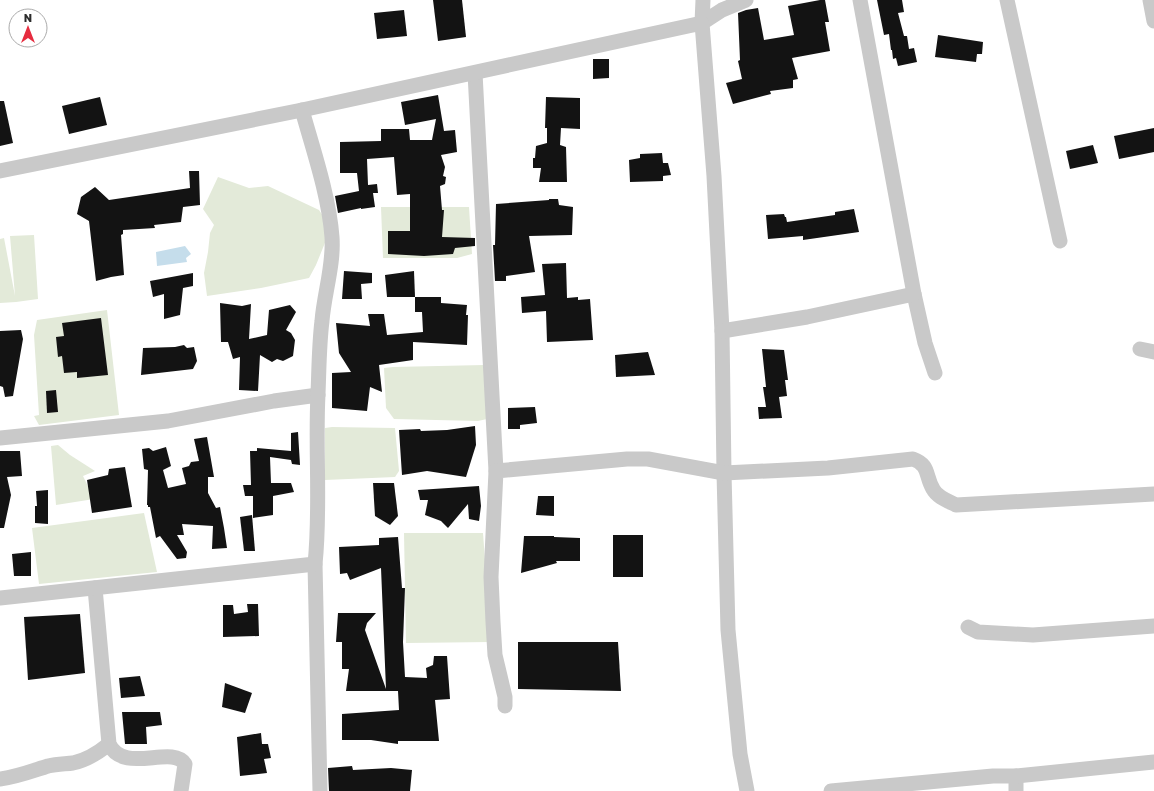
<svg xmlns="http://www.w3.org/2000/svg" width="1154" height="791" font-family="'Golos Text',sans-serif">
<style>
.green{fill:#e3ead9}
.water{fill:#c5ddeb}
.building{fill:#131313}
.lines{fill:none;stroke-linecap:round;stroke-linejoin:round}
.minor{stroke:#c9c9c9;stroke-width:15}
</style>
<rect width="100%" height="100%" fill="#fff"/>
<g class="green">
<path d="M218,177L249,188L268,186L319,210L331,228L316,265L309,278L261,288L207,296L204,273L208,252L210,233L214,225L203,209Z"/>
<path d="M381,207H469L472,254L457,258H383Z"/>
<path d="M34,235L38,299L16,302L0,303V239L4,238L15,296L10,236Z"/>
<path d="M107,310L119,415L39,425L34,416L39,415L34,335L37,320Z"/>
<path d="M484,365L487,419L478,421L394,419L386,408L384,368L393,367Z"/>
<path d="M332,427L395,428L399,471L395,477L325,480V428Z"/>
<path d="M58,445L70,455L95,471L83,476L94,499L56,505L51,446Z"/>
<path d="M144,513L157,572L39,584L32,528Z"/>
<path d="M404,533H483L491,642L406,643Z"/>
</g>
<path class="water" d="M185,246L191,254L186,258L187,262L157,266L156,252Z"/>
<g class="building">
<path d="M433,0H462L466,37L438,41Z"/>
<path d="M820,0H825L829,22H825L830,51L792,58L798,79L793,80V88L770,91L771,94L733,104L726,83L742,79L738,61L740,60L738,13L746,10L758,8L764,40L794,35L788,6Z"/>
<path d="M877,0H902L904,12L898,13L904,36H907L909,49L914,48L917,62L898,66L896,58L893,59L892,50H891L889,34L884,35Z"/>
<path d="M404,10L407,36L377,39L374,13Z"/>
<path d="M938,35L983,42L982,54H977L976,62L935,57Z"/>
<path d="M593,59H609V78L593,79Z"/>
<path d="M438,95L444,131L455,130L457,152L441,155L445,167L443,176L446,177L445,184L440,186L442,210H444L442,237L475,238V246L455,248L453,254L424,256L388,254V231H410V194L397,195L394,157L367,159L368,185L377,184L378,193H373L375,207L361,209V208L338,213L335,196L359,191L357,173H340V142L381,141V129H409L410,140H432L436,119L405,125L401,102Z"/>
<path d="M100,97L107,125L69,134L62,106Z"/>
<path d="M546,97L580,98V129L561,128L560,145L566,147L567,182H539L541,168H533V158H535L536,146L547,143V128H545Z"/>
<path d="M0,101H4L13,143L0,146Z"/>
<path d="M1154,128V152L1119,159L1114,136Z"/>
<path d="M1093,145L1098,163L1070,169L1066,151Z"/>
<path d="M662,153L663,163H668L671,175L663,176V181L630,182L629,160L640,158V154Z"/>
<path d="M189,171H199L200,205L183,207L181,222L154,225L155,228L123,230V234L121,235L124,275L111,277L96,281L89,221L77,214L81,197L95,187L109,200L190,188Z"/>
<path d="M549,199H558L559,205L573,207L572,235L529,236L535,272L506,276V281H495L493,245H495L496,204L549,200Z"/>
<path d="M854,209L859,232L803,240V236L768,239L766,215L784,214L785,217H786L787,222L835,215V212Z"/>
<path d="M566,263L567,298L578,297V300L590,299L593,340L547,342L546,311L522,313L521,297L545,295L542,264Z"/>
<path d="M344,271L372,273V283L361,284L362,299H342Z"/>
<path d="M414,271L415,297H387L385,275Z"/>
<path d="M193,273V286L183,288L180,315L164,319V294L153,297L150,281Z"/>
<path d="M415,297H441V303L467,305L466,315H468L467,345L413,342V360L379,365L382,392L370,387L367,411L332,408V373L351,372L339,353L336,323L370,326L368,314H384L387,335L423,332L422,312H415Z"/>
<path d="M220,303L242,306L251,304L249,339L267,335L269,310L290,305L296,312L286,330L291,333L295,340L293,356L283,361L277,359L272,362L260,355L258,391L239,390L240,357L233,359L228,342H221Z"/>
<path d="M101,318L108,375L77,378V372L64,373L62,356L58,357L56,337L64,336L62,323Z"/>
<path d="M21,330L23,339L13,396L5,397L3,387L0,386V331Z"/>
<path d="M184,345L187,348L194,347L197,361L193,369L141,375L143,348L175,347Z"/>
<path d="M762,349L784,350L788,380H785L787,396L779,397L782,418L759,419L758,407H766L763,387H766Z"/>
<path d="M648,352L655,375L616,377L615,355Z"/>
<path d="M56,390L58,412L47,413L46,391Z"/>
<path d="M535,407L537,423L520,425V429H508V408Z"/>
<path d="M475,426L476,445L466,477L427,471L402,475L399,430L420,429L421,431L447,430Z"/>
<path d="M298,432L300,465L292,464L291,460L270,457L271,483H291L294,492L273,496V515L253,518V496H245L243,485H251L250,451H257V448L291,451V433Z"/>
<path d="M207,437L214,477H208V493L216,508L220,507L224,528L227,548L212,549L213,526L182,524L184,535H177L187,552L186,558L177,559L160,536L156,538L150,507H148V505H147L148,470L144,469L142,449L149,448L153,451L166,447L171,466L163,470L168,488L186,484L182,468L189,466L191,462L199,461L194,439Z"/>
<path d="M0,451H20L22,476L7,477L11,495L4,528H0Z"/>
<path d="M125,467L132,507L92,513L87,480L108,475L109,469Z"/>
<path d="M373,483H394L398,516L390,525L375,516Z"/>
<path d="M479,486L481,506L479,521L469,519L468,504L448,528L441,521L425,515L428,500H420L418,490Z"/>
<path d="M48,490V524L35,523V506H37L36,491Z"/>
<path d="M538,496H554V516L536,515Z"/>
<path d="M252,515L255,551H244L240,517Z"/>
<rect x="613" y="535" width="30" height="42"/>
<path d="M524,536H554V537L580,538V561H556L557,563L521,573Z"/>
<path d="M398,537L402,588H405L403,642L405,677L427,678L426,668L433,665L434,656H447L450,699L435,700L439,741H398V744L371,740H342V714L399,710L398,691H346L349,669H342V642H336L338,613H376L367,623L365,630L386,689L381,568L350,580L347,573L340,574L339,547L379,545V538Z"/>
<path d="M31,552V576H14L12,554Z"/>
<path d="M247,604H258L259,636L223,637V605H233L234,614L248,612Z"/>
<path d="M80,614L85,673L28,680L24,617Z"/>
<path d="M518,642H618L621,691L518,689Z"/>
<path d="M140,676L145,696L121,698L119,678Z"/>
<path d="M225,683L252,693L245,713L222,707Z"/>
<path d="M122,712H160L162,725L146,727L147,744H125Z"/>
<path d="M261,733L262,744H268L271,758L264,759L267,773L240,776L237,737Z"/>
<path d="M352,766L353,770L391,768L412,770L410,791H329L328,768Z"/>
</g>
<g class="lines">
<g class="minor">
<path d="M703,0L702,23L722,10L746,0"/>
<path d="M860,0L914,294L925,343L935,373"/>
<path d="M1007,0L1060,241"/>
<path d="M1150,0L1154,21"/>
<path d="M475,73L496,471"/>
<path d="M0,171L302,110L702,23L714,176L722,331L724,473L728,630L740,754L747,791"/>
<path d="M722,331L807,317L914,294"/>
<path d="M1140,349L1154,352"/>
<path d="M0,438L168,421L274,401L318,395"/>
<path d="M315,564L320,791"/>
<path d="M95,588L109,744C124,775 172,744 185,764L181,791"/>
<path d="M0,598L315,564C321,508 315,451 318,394C319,370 319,345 322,321C324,294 334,265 332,237C329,196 313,149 302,110"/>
<path d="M968,627L978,632L1033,635L1154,626"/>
<path d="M505,706V697L495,655L493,622L491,577L496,471L627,459H648L724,473L828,468L913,459C930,465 925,476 933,489C937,497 948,501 956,505L1154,494"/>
<path d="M1016,776V791"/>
<path d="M0,779C17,777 32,771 48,766C57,764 65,764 73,763C87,760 98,753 109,744"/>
<path d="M831,791L993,776H1016L1154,762"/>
</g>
</g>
<g transform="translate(28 28)"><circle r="19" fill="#ffffff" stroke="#ababab"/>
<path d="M0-3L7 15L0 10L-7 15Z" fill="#e62c3f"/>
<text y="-6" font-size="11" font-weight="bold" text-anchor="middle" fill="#2c2c2c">N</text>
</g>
</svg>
